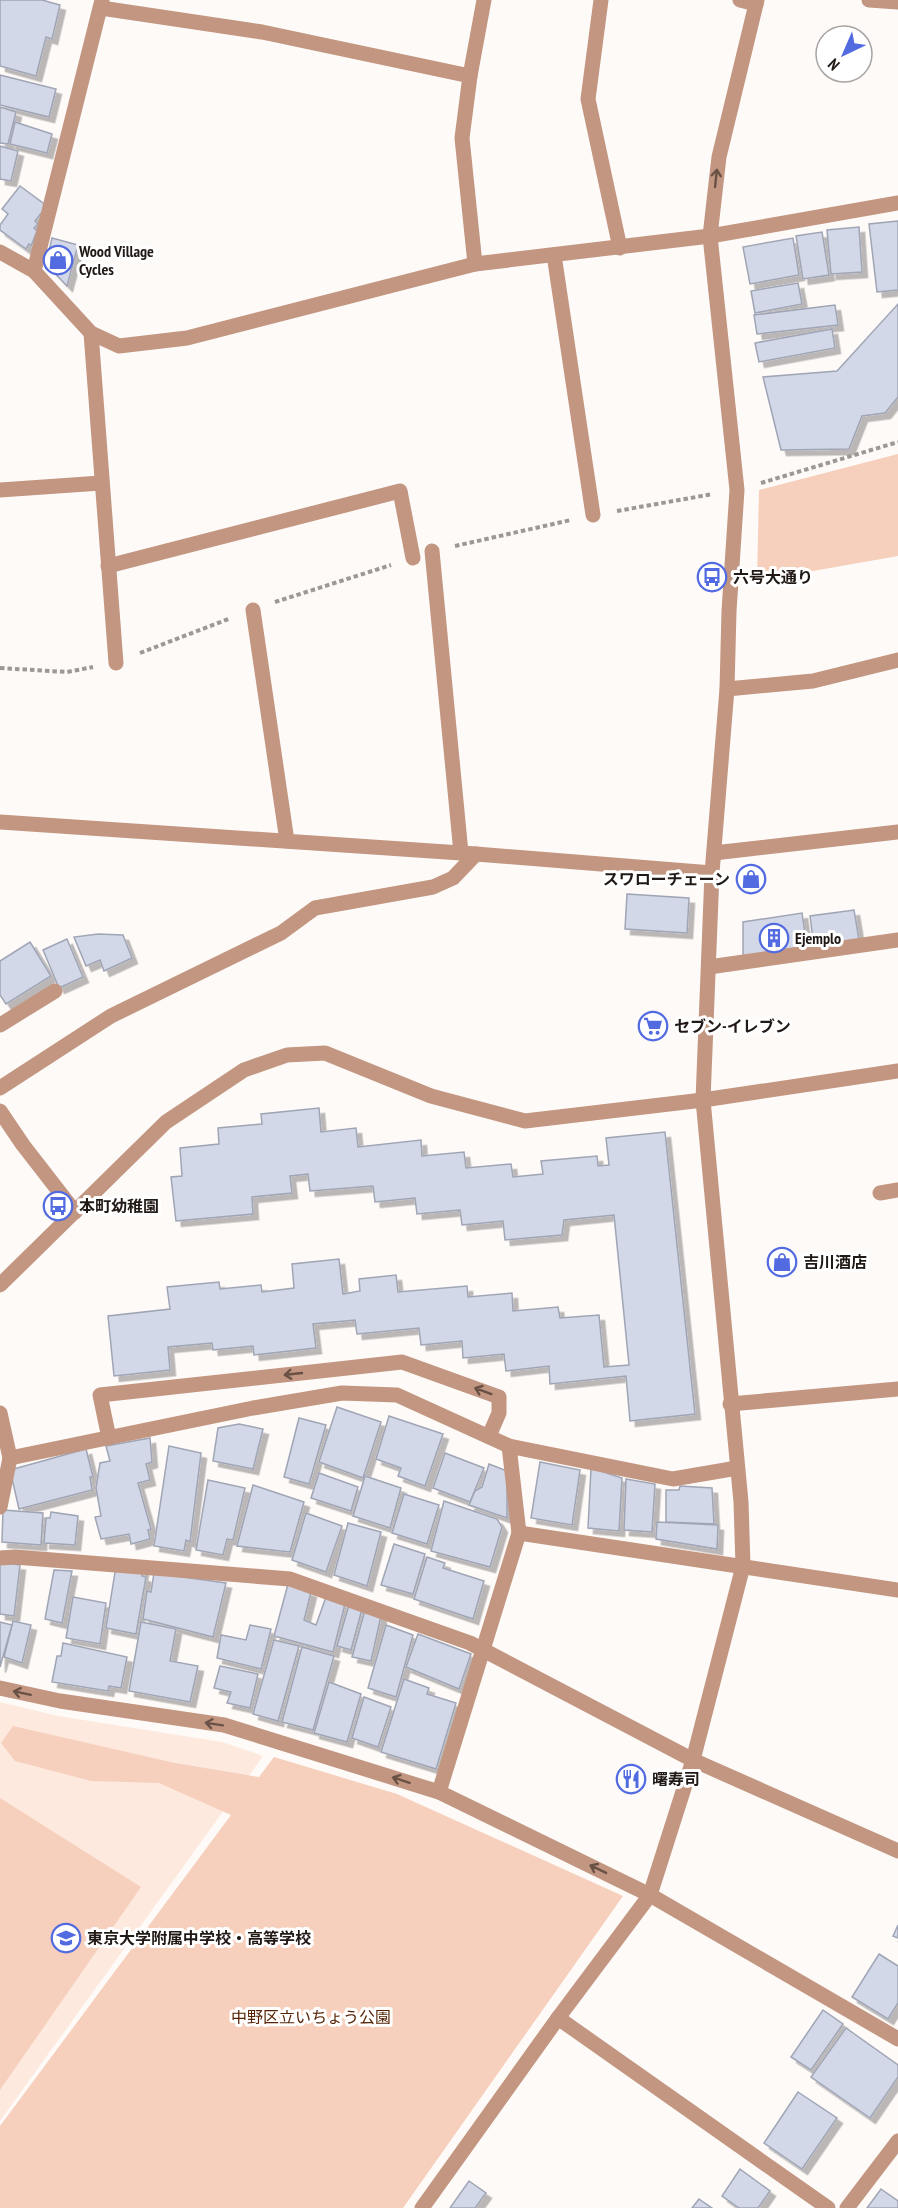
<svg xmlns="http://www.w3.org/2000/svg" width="898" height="2208" font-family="'PT Sans Narrow','Noto Sans JP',sans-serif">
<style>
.built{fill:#fee9df}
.green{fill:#f7d0bd}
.building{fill:#d2d8e8;stroke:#a0a5b5;stroke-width:1.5;filter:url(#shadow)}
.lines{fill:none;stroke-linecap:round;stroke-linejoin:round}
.path{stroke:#9d9895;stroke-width:4;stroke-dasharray:4.5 3;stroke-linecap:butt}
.minor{stroke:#c29681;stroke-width:15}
.oneway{stroke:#695146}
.labels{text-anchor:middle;stroke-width:6;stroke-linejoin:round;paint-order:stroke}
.poi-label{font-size:16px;font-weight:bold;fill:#201916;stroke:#fff;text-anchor:start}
.park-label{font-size:16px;fill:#562405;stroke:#fff}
</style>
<defs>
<filter id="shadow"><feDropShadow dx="5.5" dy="5.5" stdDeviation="0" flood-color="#0004"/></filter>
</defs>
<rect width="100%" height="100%" fill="#fefaf8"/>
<path class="built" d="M0,1702L58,1716L222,1742L263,1756L0,2121Z"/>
<g class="green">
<path d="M898,454V556L757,581L759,490Z"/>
<path d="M13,1726L175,1763L259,1777L274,1757L397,1794L623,1896L403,2208H0V2126L231,1815L159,1783L91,1781L15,1761L1,1743Z"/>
<path d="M0,1798L141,1887L0,2090Z"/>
</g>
<g class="building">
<path d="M0,0H42L60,5L52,39L46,37L36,76L0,66Z"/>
<path d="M0,75L56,89L49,117L0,105Z"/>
<path d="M0,107L16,112L8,144L0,143Z"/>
<path d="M15,122L52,134L47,153L10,144Z"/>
<path d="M0,146L18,151L11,181L0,179Z"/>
<path d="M20,186L47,206L35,221L38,224L34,228L37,231L31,246L29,244L26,249L0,230V225L8,214L2,209Z"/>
<path d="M898,221V290L877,292L869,224Z"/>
<path d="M859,227L862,272L831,274L827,230Z"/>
<path d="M822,232L829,275L803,279L796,236Z"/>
<path d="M52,238L78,245L67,286L46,264Z"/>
<path d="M793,238L799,275L750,284L743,247Z"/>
<path d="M798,283L802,304L755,313L751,291Z"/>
<path d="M898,304V397L885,413L862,416L849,449L781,450L763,377L837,371Z"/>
<path d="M835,305L838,325L757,334L754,315Z"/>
<path d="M832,329L835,348L759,362L755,343Z"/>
<path d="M627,894L689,898L687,933L625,929Z"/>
<path d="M854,910L859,940L814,947L810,916Z"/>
<path d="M802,913L807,947L743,957V922Z"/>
<path d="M98,934L123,935L132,958L104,971L100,960L86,966L74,937Z"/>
<path d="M67,939L83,977L59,988L43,950Z"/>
<path d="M30,942L51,976L6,1004L0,995V961Z"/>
<path d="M319,1108L321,1132L356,1128L358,1147L421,1140L422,1156L464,1152L466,1168L511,1164L513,1177L543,1174L541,1161L597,1156L598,1166L609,1165L606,1138L665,1132L695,1414L630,1421L626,1376L550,1384L549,1366L506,1371L504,1354L463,1358L462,1341L421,1345L419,1328L357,1334L355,1320L313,1324L316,1348L254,1355L253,1346L213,1350L212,1343L168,1347L170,1370L114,1376L108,1316L170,1309L167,1287L219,1282L220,1289L261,1285L262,1292L294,1288L292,1264L339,1259L343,1294L360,1291L359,1279L396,1275L398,1292L467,1286L468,1297L512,1293L513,1311L558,1307L560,1318L599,1315L604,1367L629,1365L614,1215L564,1220L562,1235L505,1240L503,1221L462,1225L460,1210L417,1214L415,1198L375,1202L373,1186L310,1191L308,1174L290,1176L292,1193L252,1197L253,1214L176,1221L171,1177L182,1176L180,1148L219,1144L218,1128L262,1124L261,1114Z"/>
<path d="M337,1407L381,1422L363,1478L319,1462Z"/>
<path d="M389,1416L443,1434L425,1486L398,1476L401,1468L376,1459Z"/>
<path d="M299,1418L326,1425L309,1484L284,1477Z"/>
<path d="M239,1424L263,1429L253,1469L213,1461L218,1428Z"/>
<path d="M150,1438L152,1462L146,1464L150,1480L138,1483L151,1529L148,1530L150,1539L131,1544L129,1534L101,1539L95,1517L101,1516L96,1488L100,1463L110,1461L106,1446Z"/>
<path d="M169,1446L201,1453L190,1542L186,1540L184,1551L154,1546Z"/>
<path d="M86,1449L93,1477H90L92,1490L19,1509L10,1470Z"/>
<path d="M445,1453L484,1468L470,1502L433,1488Z"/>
<path d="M540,1462L580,1470L572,1525L531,1518Z"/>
<path d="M489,1464L507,1471V1518L469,1505L475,1491L482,1487Z"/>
<path d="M591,1468L622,1478L619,1531L588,1528Z"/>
<path d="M319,1473L358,1487L351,1511L311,1498Z"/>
<path d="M365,1476L401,1488L390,1528L353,1516Z"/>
<path d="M626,1479L655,1484L652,1532L624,1530Z"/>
<path d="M208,1480L245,1488L233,1540L227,1539L223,1555L196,1550Z"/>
<path d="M253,1485L304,1502L290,1552L237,1546Z"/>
<path d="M680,1486L712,1488L714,1524L666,1522V1490H679Z"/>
<path d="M404,1494L439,1505L427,1544L392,1533Z"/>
<path d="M444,1501L497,1519L502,1527L490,1567L431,1551Z"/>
<path d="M3,1510L43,1513L41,1545L2,1542Z"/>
<path d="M51,1512L78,1516L75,1545L44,1543L46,1518H50Z"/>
<path d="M306,1513L342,1526L326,1572L292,1560Z"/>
<path d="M657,1522L718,1525L717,1549L656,1539Z"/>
<path d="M348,1523L381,1532L367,1586L334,1575Z"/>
<path d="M394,1544L425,1554L413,1594L381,1585Z"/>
<path d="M427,1557L445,1563L443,1568L484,1581L473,1619L414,1599Z"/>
<path d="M0,1562L20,1565L14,1616L0,1614Z"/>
<path d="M116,1566L143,1570L142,1576L146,1577L136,1634L106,1628Z"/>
<path d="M54,1570L72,1571L62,1623L45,1619Z"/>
<path d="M154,1573L226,1583L213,1637L143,1619L147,1591L151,1592Z"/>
<path d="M288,1584L311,1592L304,1620L316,1625L326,1597L345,1604L333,1652L274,1636Z"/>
<path d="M73,1597L106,1603L100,1644L66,1638Z"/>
<path d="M349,1605L362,1609L351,1650L337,1646Z"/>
<path d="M365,1610L381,1616L371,1661L352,1657Z"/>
<path d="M13,1621L31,1625L22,1663L4,1657Z"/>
<path d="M0,1622L12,1625L0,1667Z"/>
<path d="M141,1622L176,1629L170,1661L198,1666L190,1702L129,1691Z"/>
<path d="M250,1625L271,1629L261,1669L217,1658L221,1635L246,1640Z"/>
<path d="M386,1625L413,1635L396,1697L368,1688Z"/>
<path d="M418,1634L471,1654L459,1689L406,1667Z"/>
<path d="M274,1640L299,1646L278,1721L253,1714Z"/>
<path d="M63,1643L127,1657L121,1688L109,1686L108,1691L52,1682L57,1656H61Z"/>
<path d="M302,1647L334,1656L313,1730L282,1722Z"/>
<path d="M220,1666L258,1674L250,1708L227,1703L231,1692L214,1688Z"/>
<path d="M404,1679L429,1688L427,1694L456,1703L436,1769L381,1752Z"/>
<path d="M329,1682L361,1694L347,1742L314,1733Z"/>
<path d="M364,1697L391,1707L378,1747L352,1738Z"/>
<path d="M898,1925V1938L893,1936Z"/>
<path d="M879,1954L898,1966V2003L888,2019L852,1997Z"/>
<path d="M823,2010L843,2024L811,2070L791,2057Z"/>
<path d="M846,2028L898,2065V2077L870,2118L811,2077Z"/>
<path d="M798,2092L837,2118L802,2169L764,2143Z"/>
<path d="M740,2169L770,2191L758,2208H739L722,2196Z"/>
<path d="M469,2181L486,2193L475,2208H450Z"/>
<path d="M881,2189L898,2201V2208H867Z"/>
<path d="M699,2199L712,2208H692Z"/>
</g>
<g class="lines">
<g class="path">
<path d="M761,483L898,442"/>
<path d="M617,511L713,494"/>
<path d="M455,546L571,520"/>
<path d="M275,602L391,565"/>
<path d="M140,653L231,618"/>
<path d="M0,668L67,672L93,667"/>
</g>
<g class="minor">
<path d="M601,0L588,99L620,248"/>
<path d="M740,0L756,4"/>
<path d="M869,0L898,2"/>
<path d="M101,8L262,32L470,76L462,138L475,264"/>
<path d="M470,76L484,0"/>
<path d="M0,252L34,271L91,333L119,346L187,338L475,264L710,236L898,203"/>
<path d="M554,255L593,515"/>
<path d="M34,271L102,0"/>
<path d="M91,333L116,663"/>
<path d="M0,490L101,483"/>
<path d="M432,551L461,853"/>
<path d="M108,566L400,491L413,558"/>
<path d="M253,610L287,841"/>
<path d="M727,689L813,681L898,660"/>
<path d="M0,822L476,854L712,873"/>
<path d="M714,853L898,832"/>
<path d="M709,967L898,940"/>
<path d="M0,1025L55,991"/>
<path d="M0,1088L111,1016L281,933L315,908L433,887L453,878L476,854"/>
<path d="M0,1111L23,1145L75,1212"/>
<path d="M880,1193L898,1190"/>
<path d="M0,1285L166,1122L244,1070L287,1055L325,1053L431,1096L525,1121L703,1100L898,1071"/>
<path d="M730,1404L898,1389"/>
<path d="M0,1413L10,1458L0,1507"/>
<path d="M109,1438L100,1395L402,1362L499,1397V1413L489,1436"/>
<path d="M509,1446L519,1533"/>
<path d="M10,1458L253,1408L342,1393L397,1395L509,1446L673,1479L737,1468"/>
<path d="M0,1558L15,1557L290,1579L470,1643L693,1760L898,1851"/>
<path d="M0,1688L60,1701L224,1725L439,1792L650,1895L898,2039"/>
<path d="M439,1792L519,1533L898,1590"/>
<path d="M558,2018L828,2208"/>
<path d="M422,2208L558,2018L650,1895L693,1760L743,1566L741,1502L703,1100L712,873L727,689L729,611L737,490L710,236L719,157L757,0"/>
<path d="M847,2208L898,2141"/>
</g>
</g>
<defs><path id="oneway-shaft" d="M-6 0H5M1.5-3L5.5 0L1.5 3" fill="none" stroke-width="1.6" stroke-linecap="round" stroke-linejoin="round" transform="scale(1.5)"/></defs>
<g class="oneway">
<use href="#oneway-shaft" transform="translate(716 178) rotate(-84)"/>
<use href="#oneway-shaft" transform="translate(293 1374) rotate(174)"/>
<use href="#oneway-shaft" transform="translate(483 1391) rotate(-160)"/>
<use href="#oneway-shaft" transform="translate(22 1693) rotate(-168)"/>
<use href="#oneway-shaft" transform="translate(214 1724) rotate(-171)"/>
<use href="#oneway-shaft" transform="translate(401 1780) rotate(-162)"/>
<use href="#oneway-shaft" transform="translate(598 1869) rotate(-154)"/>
</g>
<defs>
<g id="shop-ring" transform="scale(1.5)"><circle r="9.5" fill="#fff" stroke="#536be1" stroke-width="1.5"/><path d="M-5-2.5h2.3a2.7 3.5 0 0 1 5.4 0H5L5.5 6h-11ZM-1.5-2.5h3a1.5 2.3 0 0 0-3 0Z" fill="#536be1"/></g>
<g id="bus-ring" transform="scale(1.5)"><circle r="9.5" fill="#fff" stroke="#536be1" stroke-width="1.5"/><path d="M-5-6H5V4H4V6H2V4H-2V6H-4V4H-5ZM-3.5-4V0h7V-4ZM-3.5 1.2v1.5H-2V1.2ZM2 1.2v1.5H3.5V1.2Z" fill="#536be1"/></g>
<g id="building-ring" transform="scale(1.5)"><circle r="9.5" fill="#fff" stroke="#536be1" stroke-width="1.5"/><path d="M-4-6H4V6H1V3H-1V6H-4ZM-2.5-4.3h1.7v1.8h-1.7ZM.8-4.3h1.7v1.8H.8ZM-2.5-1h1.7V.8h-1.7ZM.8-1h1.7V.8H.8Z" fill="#536be1"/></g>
<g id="supermarket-ring" transform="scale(1.5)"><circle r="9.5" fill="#fff" stroke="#536be1" stroke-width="1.5"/><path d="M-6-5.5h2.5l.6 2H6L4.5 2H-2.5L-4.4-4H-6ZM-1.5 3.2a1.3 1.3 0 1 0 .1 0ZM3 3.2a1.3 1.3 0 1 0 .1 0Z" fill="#536be1"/></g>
<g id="restaurant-ring" transform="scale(1.5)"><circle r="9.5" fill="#fff" stroke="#536be1" stroke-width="1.5"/><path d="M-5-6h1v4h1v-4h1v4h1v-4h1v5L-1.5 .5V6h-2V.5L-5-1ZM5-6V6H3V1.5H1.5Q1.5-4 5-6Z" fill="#536be1"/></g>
<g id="school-ring" transform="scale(1.5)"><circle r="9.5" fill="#fff" stroke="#536be1" stroke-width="1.5"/><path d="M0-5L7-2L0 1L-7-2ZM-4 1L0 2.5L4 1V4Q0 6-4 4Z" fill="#536be1"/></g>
</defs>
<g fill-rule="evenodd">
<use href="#shop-ring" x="58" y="260"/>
<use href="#bus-ring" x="712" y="577"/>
<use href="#shop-ring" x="751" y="879"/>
<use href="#building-ring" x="774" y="938"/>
<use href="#supermarket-ring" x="653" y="1026"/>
<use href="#bus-ring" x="58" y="1206"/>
<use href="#shop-ring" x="782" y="1262"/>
<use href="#restaurant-ring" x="631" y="1779"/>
<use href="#school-ring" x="66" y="1938"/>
</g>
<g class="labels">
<g class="poi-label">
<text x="79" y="257">Wood Village<tspan x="79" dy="18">Cycles</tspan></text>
<text x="733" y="583">六号大通り</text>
<text x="730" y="885" text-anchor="end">スワローチェーン</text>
<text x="795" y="944">Ejemplo</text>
<text x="674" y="1032">セブン-イレブン</text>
<text x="79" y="1212">本町幼稚園</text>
<text x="803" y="1268">吉川酒店</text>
<text x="652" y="1785">曙寿司</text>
<text x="87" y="1944">東京大学附属中学校・高等学校</text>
</g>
<g class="park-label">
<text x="311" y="2023">中野区立いちょう公園</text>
</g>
</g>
<g transform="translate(844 54) rotate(224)"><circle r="28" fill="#ffffff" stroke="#a6a3a2" stroke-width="1.5"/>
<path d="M0-4.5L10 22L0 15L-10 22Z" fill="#536be1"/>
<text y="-9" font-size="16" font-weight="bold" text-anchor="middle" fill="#201916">N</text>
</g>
</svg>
